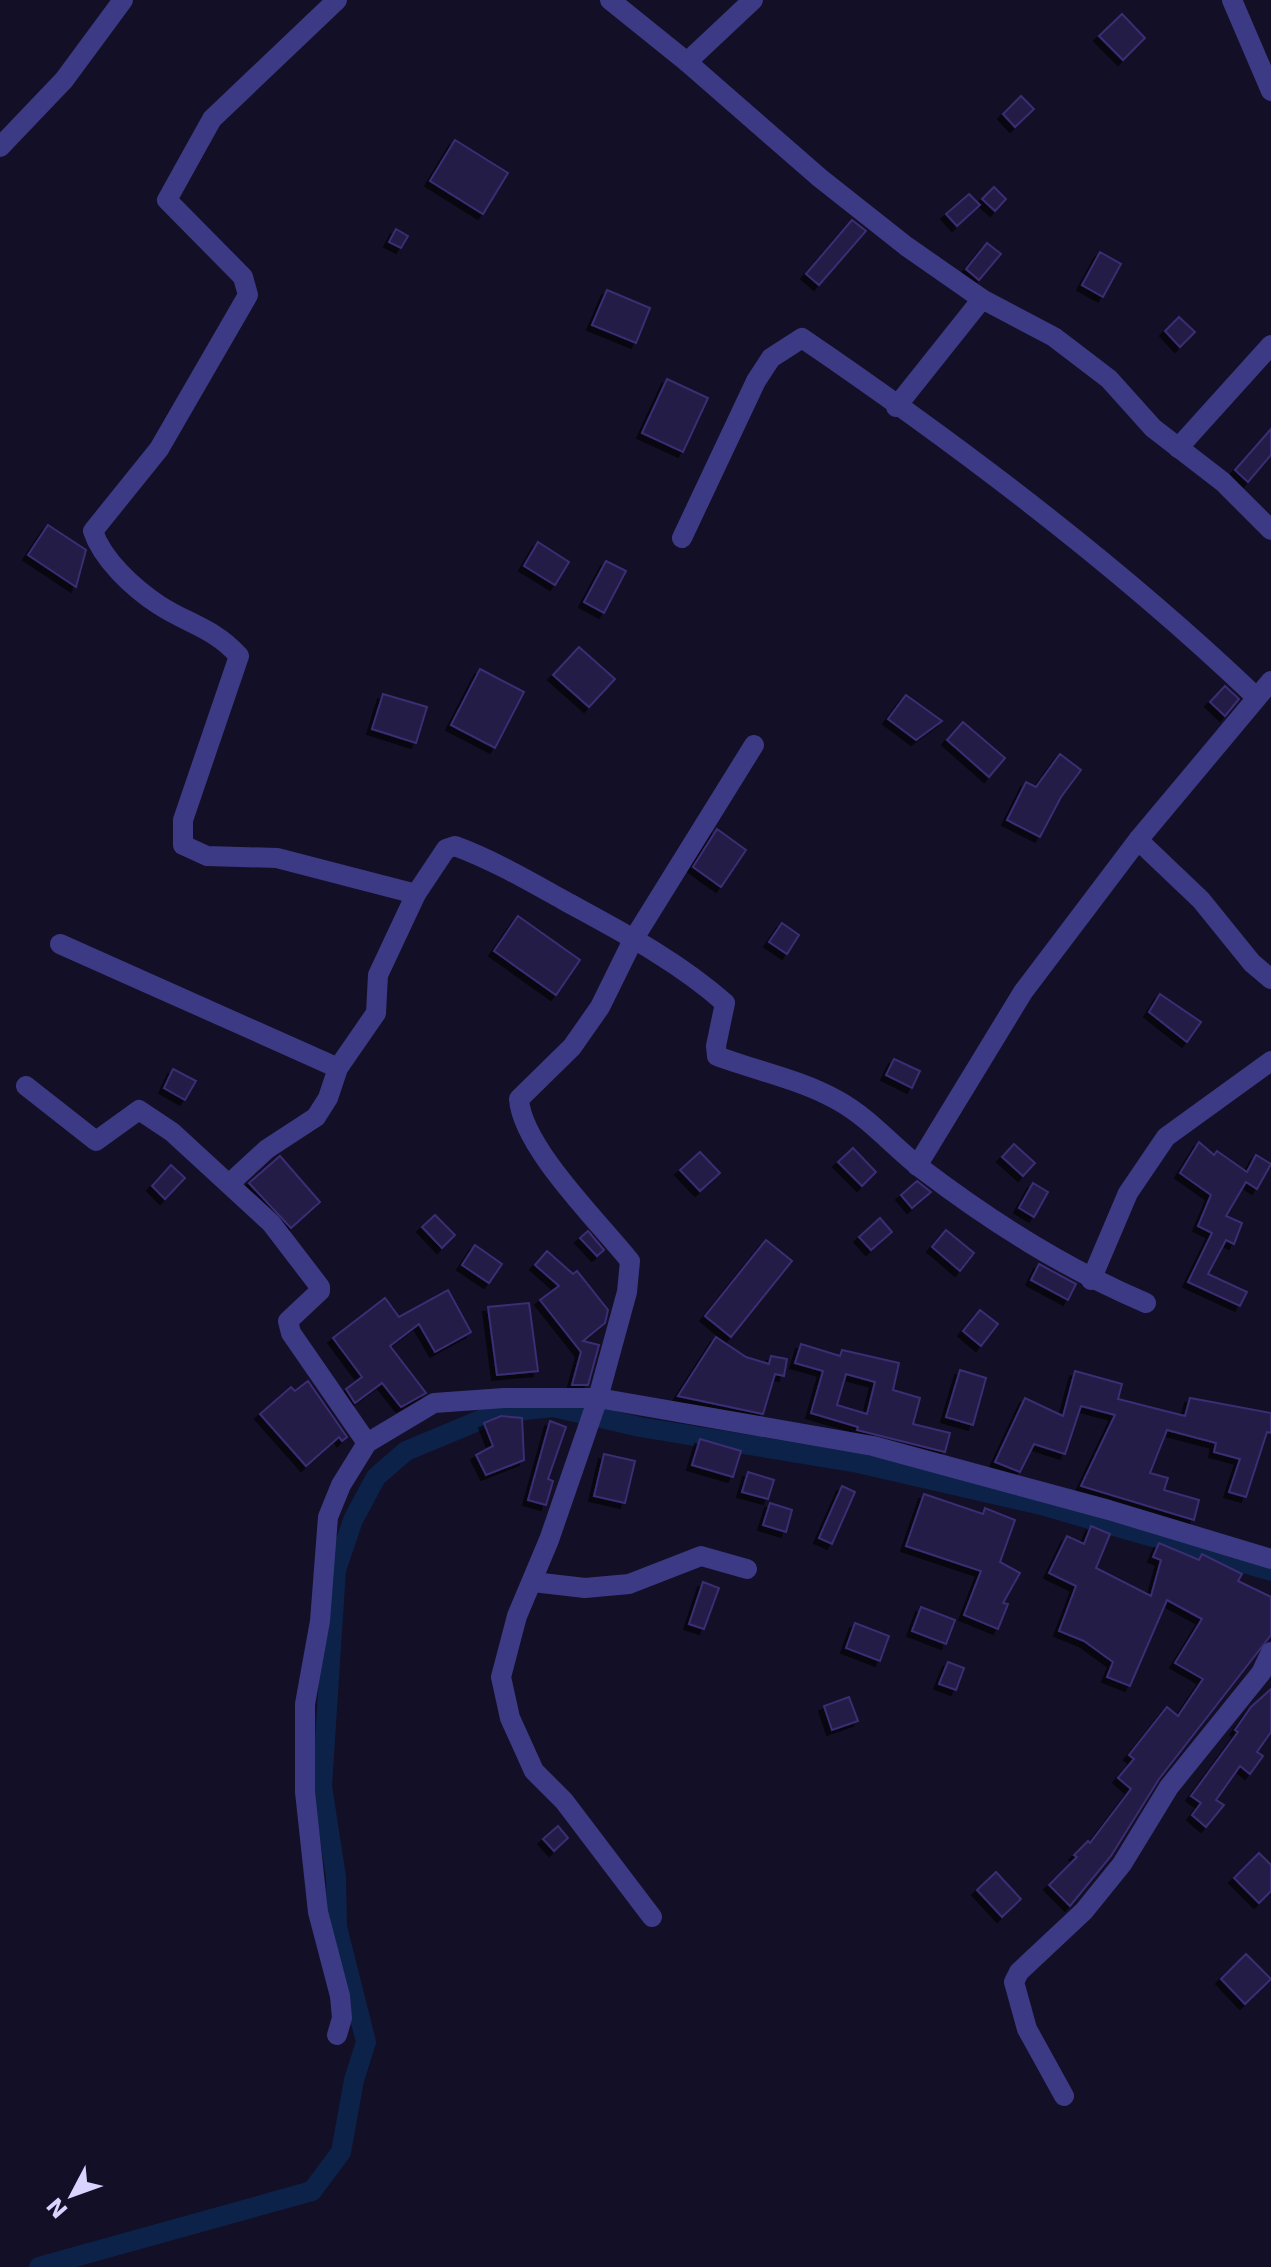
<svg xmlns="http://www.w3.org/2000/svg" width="1271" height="2267" font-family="'DejaVu Sans',sans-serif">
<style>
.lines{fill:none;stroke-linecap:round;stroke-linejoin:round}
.canal{stroke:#0c2248;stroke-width:20}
.building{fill:#241b47;stroke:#3b2d73;stroke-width:2;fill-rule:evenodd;filter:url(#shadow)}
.minor{stroke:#3d3a85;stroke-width:20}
</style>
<defs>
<filter id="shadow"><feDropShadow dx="-5" dy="5" stdDeviation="0" flood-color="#0009"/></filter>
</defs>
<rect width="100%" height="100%" fill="#130f26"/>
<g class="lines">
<path class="canal" d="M39,2267L312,2191L341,2152L354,2080L366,2042L337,1927L336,1877L322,1786L336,1570L353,1520L376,1477L406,1451L497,1413L553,1407L640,1427L858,1463L1041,1505L1271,1571"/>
</g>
<g class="building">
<path d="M1122,14L1145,38L1123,60L1099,36Z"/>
<path d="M1021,96L1034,109L1015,127L1003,114Z"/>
<path d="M455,140L508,173L483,214L430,181Z"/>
<path d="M994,187L1006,199L995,211L982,199Z"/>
<path d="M969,194L980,205L957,226L946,214Z"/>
<path d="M852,220L866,231L819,285L806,274Z"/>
<path d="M396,229L408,236L401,248L389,242Z"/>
<path d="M987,243L1001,254L979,280L966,269Z"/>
<path d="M1100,252L1121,264L1103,297L1082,285Z"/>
<path d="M607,290L650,308L636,343L592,325Z"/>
<path d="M1179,317L1195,332L1180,347L1165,331Z"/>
<path d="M667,379L708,398L683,452L642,433Z"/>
<path d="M1271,429V455L1248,482L1235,470Z"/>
<path d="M48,525L86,550L76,587L28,555Z"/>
<path d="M538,542L569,562L555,585L524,566Z"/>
<path d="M606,561L626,571L604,613L584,602Z"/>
<path d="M579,647L615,679L589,707L553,675Z"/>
<path d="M480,669L524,692L495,748L451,725Z"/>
<path d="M1225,686L1239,699L1225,716L1210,702Z"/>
<path d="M383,694L427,707L416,743L372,729Z"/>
<path d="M906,695L942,721L916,740L888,719Z"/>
<path d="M963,722L1005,758L989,777L947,740Z"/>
<path d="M1060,754L1081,770L1061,797L1040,837L1007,820L1026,782L1036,787Z"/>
<path d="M717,829L746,850L721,887L693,867Z"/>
<path d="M518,916L580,960L556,995L494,951Z"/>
<path d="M782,923L799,935L787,954L769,942Z"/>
<path d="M1160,994L1201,1022L1187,1042L1149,1012Z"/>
<path d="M894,1059L920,1071L912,1088L886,1075Z"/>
<path d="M173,1069L196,1081L185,1100L164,1088Z"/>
<path d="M1199,1142L1214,1155L1217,1151L1247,1172L1256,1155L1271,1164L1257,1189L1246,1182L1226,1216L1242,1223L1234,1244L1226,1240L1208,1274L1247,1292L1240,1306L1188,1282L1212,1233L1198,1226L1211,1195L1180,1173Z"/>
<path d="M1014,1144L1035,1163L1023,1176L1002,1157Z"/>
<path d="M853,1148L876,1172L862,1186L838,1162Z"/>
<path d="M700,1152L720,1173L700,1191L680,1170Z"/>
<path d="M280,1156L320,1202L291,1228L249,1183Z"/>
<path d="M171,1165L185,1178L165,1199L152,1186Z"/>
<path d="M917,1181L931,1192L912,1208L901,1195Z"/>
<path d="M1033,1183L1048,1192L1034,1217L1019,1208Z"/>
<path d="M435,1215L455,1235L442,1248L422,1227Z"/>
<path d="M880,1218L892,1232L871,1250L859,1237Z"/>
<path d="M946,1230L974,1253L960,1271L932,1247Z"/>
<path d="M588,1231L604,1250L597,1256L580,1238Z"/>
<path d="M766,1240L792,1261L731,1337L705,1316Z"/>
<path d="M475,1245L502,1264L489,1283L462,1265Z"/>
<path d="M547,1251L573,1274L577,1271L608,1310L605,1323L583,1341L599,1345L588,1385H572L581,1352L540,1300L559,1286L535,1265Z"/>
<path d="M1039,1264L1076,1284L1068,1300L1031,1280Z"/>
<path d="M448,1290L471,1332L435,1352L419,1324L390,1346L426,1393L401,1407L382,1383L355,1403L346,1389L362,1377L333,1338L385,1298L399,1317Z"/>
<path d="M529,1303L538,1371L497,1375L488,1307Z"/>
<path d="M980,1310L998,1324L981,1346L963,1331Z"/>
<path d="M716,1337L746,1357L769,1364L771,1356L787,1359L784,1376L775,1374L763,1414L678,1396Z"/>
<path d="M801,1344L840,1356L842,1350L899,1363L893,1390L920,1398L913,1424L950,1433L945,1452L857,1430L858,1427L811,1413L823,1371L795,1363ZM846,1374L875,1382L867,1414L837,1405Z"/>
<path d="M960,1370L986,1378L973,1425L946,1417Z"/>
<path d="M1075,1371L1122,1384L1118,1399L1185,1416L1190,1398L1271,1413V1433L1267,1432L1246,1497L1229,1492L1240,1459L1214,1452L1216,1443L1167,1430L1150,1473L1168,1478L1164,1490L1199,1500L1194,1520L1081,1486L1115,1415L1081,1406L1065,1454L1034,1444L1020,1472L995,1462L1025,1398L1063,1416Z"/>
<path d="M308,1381L347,1437L342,1441L339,1437L306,1466L260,1414L291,1387L295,1391Z"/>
<path d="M501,1416L522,1418L524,1460L486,1475L476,1455L493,1446L484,1423Z"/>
<path d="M550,1421L566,1427L548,1479L553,1481L546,1505L528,1500Z"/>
<path d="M700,1439L741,1451L733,1477L692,1465Z"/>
<path d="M604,1454L635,1461L625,1503L594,1496Z"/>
<path d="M748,1472L774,1480L768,1499L742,1492Z"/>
<path d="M842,1486L855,1492L832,1544L819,1538Z"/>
<path d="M924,1494L983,1514L985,1508L1015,1520L1000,1562L1020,1573L1003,1603L1008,1604L998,1629L964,1615L981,1571L906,1546Z"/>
<path d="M770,1503L792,1510L786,1532L763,1525Z"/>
<path d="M1091,1526L1110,1534L1096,1568L1151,1596L1161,1560L1153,1557L1159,1543L1199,1560L1202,1554L1242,1574L1238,1581L1271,1597V1635L1159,1779L1111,1856L1070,1906L1049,1885L1077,1857L1074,1855L1088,1841L1090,1843L1131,1789L1118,1778L1134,1759L1129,1755L1167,1707L1178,1716L1203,1679L1175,1663L1202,1619L1167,1600L1130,1686L1107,1677L1113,1662L1084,1641L1059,1631L1076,1586L1049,1573L1067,1536L1084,1544Z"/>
<path d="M703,1582L719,1588L704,1629L689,1624Z"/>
<path d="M921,1607L955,1620L946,1644L912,1631Z"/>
<path d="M855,1623L889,1636L880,1661L846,1648Z"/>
<path d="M948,1662L964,1668L956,1690L939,1684Z"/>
<path d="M1271,1689V1732L1257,1752L1263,1756L1250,1774L1240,1766L1216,1800L1224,1805L1206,1827L1192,1815L1201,1803L1191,1796L1238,1732L1235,1730L1251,1707Z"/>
<path d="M849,1697L858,1721L832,1730L824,1706Z"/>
<path d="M558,1826L568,1838L554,1851L543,1839Z"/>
<path d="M1259,1853L1271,1865V1891L1259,1903L1234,1878Z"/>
<path d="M996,1872L1021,1899L1002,1917L977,1890Z"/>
<path d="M1246,1954L1271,1979L1245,2004L1221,1979Z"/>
</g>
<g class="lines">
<g class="minor">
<path d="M337,0L212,119L167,200L243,277L248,295L159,449L93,531C102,559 133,588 159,605C188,624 214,628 239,656L183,820V845L207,856L277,858L416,894"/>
<path d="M610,0L687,62"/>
<path d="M753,0L687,62L820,178L906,246L982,299L1054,337L1109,379L1153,428L1223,482L1271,530"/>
<path d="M1232,0L1271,91"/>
<path d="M0,147L64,80L123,0"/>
<path d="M896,407L982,299"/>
<path d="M1178,448L1271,345"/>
<path d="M682,538L756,381L771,358L802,338C956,443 1120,567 1255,696"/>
<path d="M1138,840L1201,900L1252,963L1271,979"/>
<path d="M60,944L338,1068"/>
<path d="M26,1086L96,1141L139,1110L172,1132L271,1223L320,1287V1291L288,1321L291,1333L367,1443"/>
<path d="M917,1166L1023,992L1138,840L1271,681"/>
<path d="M229,1184L267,1149L316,1117L328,1098L338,1068L376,1013L378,975L416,894L446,849L455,846C493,860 529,881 565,901C620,931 678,961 725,1003L716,1046L717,1056C757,1071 799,1079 837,1100C870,1118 893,1147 922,1169C993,1223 1064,1268 1146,1303"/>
<path d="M1091,1280L1128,1193L1166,1137L1271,1061"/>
<path d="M533,1582L585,1588L629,1584L701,1556L747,1569"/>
<path d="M652,1917L564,1801L534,1771L510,1718L501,1677L517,1616L549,1540L598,1398L627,1292L630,1261C599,1222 522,1147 519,1099L572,1047L600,1007L633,940L754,745"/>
<path d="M337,2035L342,2018L340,1996L318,1912L305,1792V1704L320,1621L328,1517L341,1485L367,1443L434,1403L504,1398H598L873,1446L1109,1510L1271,1559"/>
<path d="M1064,2096L1027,2029L1014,1982L1019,1972L1084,1911L1122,1864L1169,1787L1261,1673L1271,1652"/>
</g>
</g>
<g transform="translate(72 2195) rotate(229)" stroke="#130f26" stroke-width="6" paint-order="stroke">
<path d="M0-6L14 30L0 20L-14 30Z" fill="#d9d4ff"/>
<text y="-12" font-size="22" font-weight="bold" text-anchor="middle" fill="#d9d4ff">N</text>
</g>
</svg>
